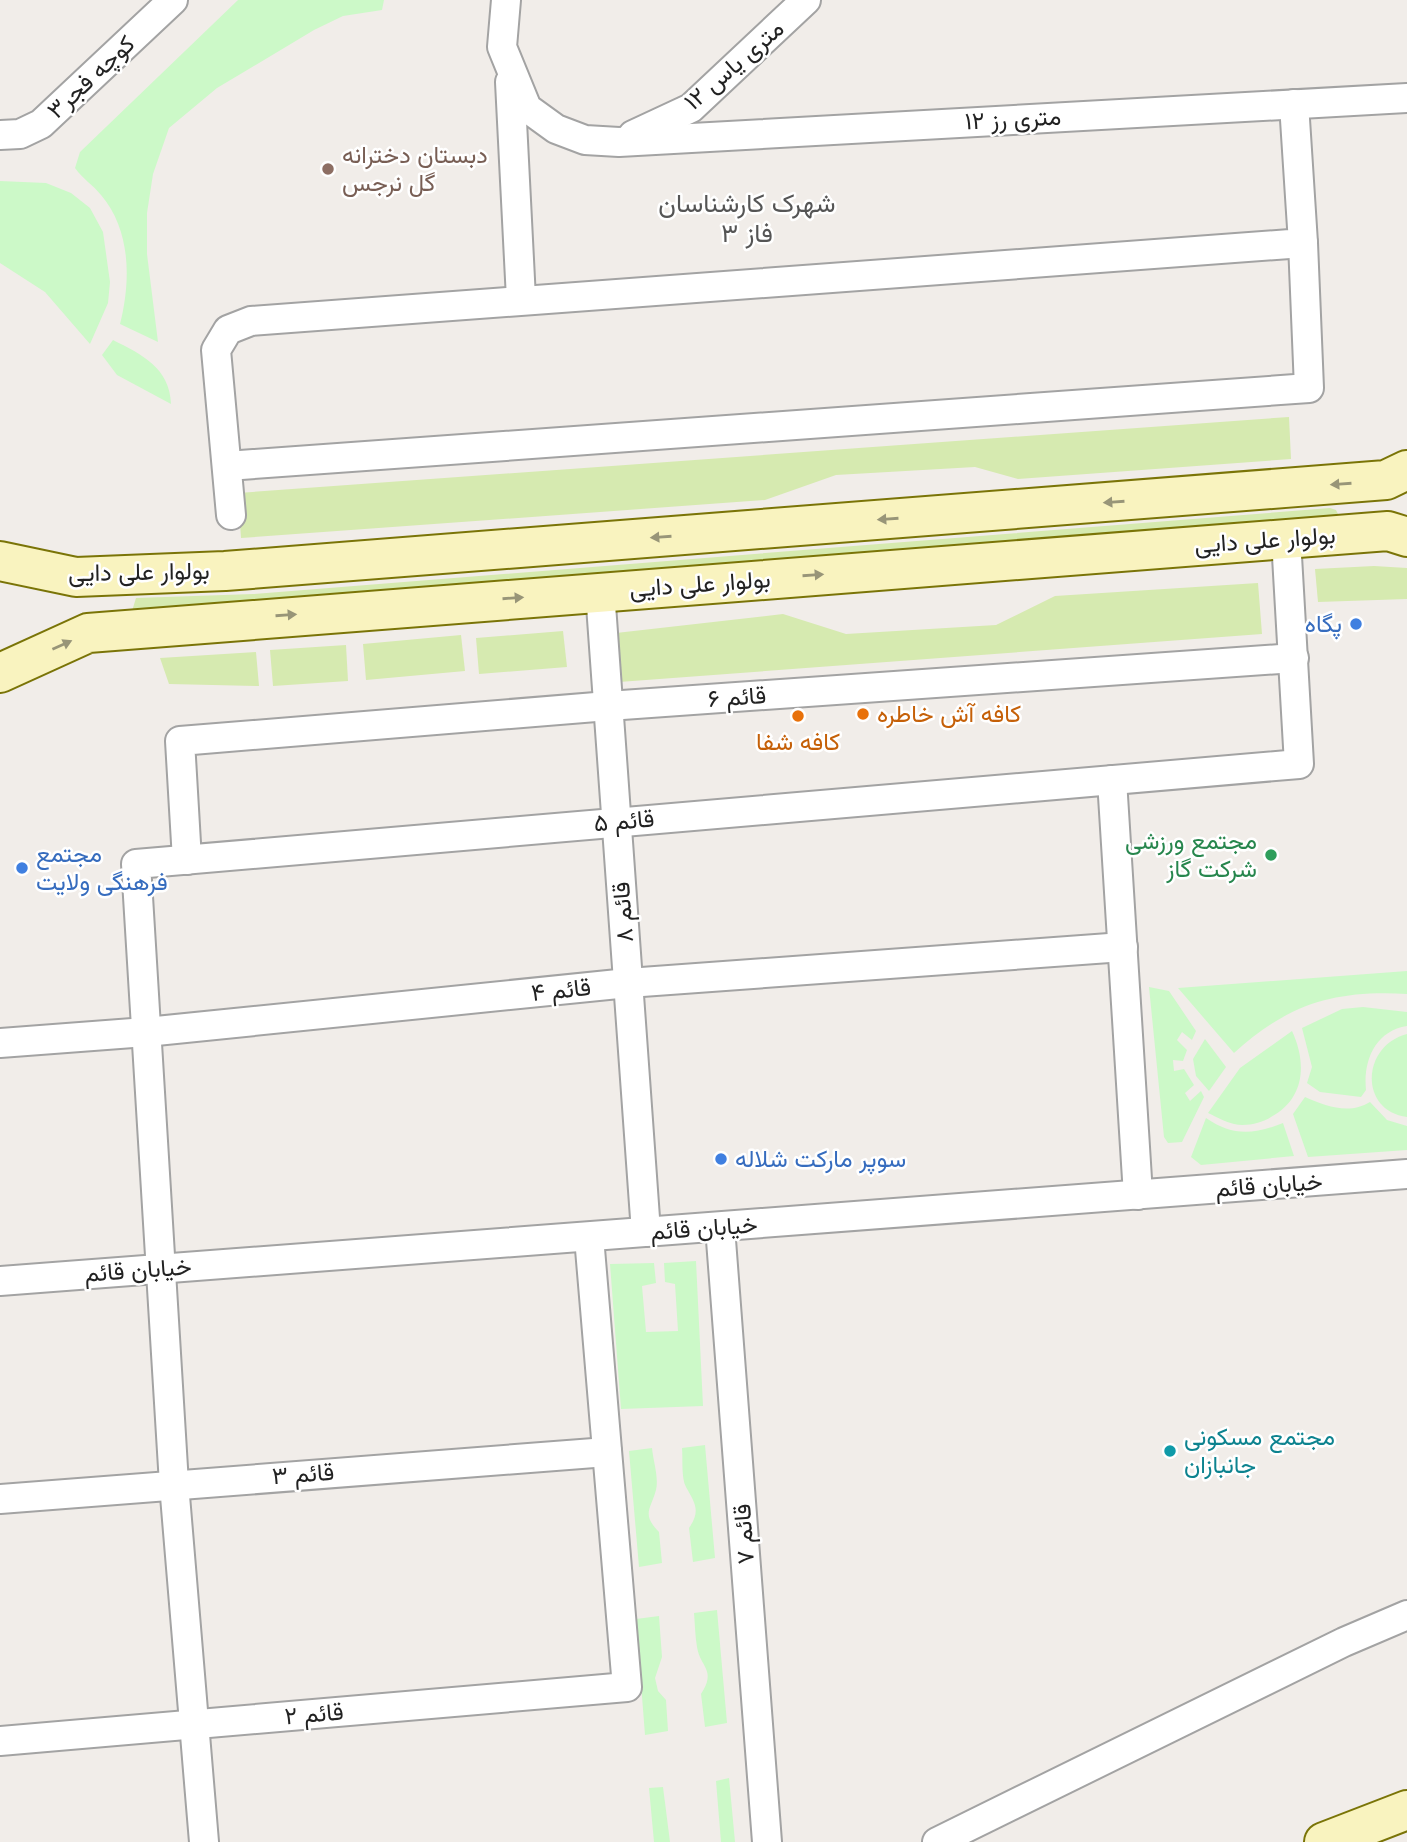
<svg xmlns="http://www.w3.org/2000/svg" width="1407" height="1842" font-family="Helvetica,Vazirmatn,sans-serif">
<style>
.grass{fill:#d6eab0}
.park{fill:#ccf9c8}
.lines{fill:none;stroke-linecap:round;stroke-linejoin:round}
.street-casing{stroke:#a3a3a3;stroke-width:32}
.secondary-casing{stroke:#7a7407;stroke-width:42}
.street{stroke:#fff;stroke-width:28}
.secondary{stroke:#f9f3bf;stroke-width:38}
.oneway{fill:#989578}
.education-dot{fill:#8d6e63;stroke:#fff;stroke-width:2.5}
.shop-dot{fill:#3f7fe0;stroke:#fff;stroke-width:2.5}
.food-dot{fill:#e8710a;stroke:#fff;stroke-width:2.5}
.leisure-dot{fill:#2e9e5b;stroke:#fff;stroke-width:2.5}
.culture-dot{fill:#0f9aa8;stroke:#fff;stroke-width:2.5}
.labels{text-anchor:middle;stroke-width:5;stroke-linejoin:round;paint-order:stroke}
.street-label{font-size:24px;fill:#222;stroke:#fff}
.education-label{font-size:24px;fill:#785e54;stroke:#fff;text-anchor:start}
.shop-label{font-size:24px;fill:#366cbe;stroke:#fff;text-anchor:start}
.food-label{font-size:24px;fill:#c56008;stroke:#fff;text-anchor:start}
.leisure-label{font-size:24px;fill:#27864d;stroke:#fff;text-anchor:end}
.culture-label{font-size:24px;fill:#0d838f;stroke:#fff;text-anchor:start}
.neighbourhood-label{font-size:26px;fill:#555;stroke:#fff}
</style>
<rect width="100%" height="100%" fill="#f1ede9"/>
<g class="grass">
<path d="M1289,417L1291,459L1018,479L975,467L836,475L765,500L241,538L238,493Z"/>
<path d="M1330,508L1336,510L1339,516L132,611L136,598L253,594Z"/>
<path d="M1374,566L1407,568V599L1318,602L1315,569Z"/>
<path d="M1258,583L1262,634L619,682L616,633L783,614L846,634L996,625L1055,596Z"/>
<path d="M563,631L567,667L479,674L476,638Z"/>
<path d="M461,635L465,671L366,680L363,644Z"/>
<path d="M346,645L348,681L273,686L270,650Z"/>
<path d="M256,652L259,686L169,684L160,658Z"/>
</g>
<g class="park">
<path d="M238,0H384L382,10L343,16L314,30L217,88L169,128L153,174L147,213V254L158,342L120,324C131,281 131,230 101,195C93,185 83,179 75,168L80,152Z"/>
<path d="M0,181L46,183L71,193L90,208L103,232L110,282L108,303L90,344L45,292L0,263Z"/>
<path d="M113,340C141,354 170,368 171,404L117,375L102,355Z"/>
<path d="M1407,971V994C1334,990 1288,1004 1234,1053L1178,988Z"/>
<path d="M1149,987L1169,991L1196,1031L1192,1040L1182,1032L1177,1040L1187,1050L1183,1061L1173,1060L1174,1071L1184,1069L1194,1085L1185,1093L1190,1101L1201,1091L1204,1097L1182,1142L1168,1143L1164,1137Z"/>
<path d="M1363,1007L1407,1012V1026C1375,1031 1363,1061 1366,1090L1361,1097L1320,1092L1307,1083L1312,1067L1302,1028L1342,1009Z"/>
<path d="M1292,1031C1307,1063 1305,1099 1271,1117C1262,1123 1245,1127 1234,1124C1225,1122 1217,1117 1208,1113L1240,1068Z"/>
<path d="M1407,1034V1117C1359,1111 1361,1046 1407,1034Z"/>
<path d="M1205,1039L1226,1067L1209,1091L1196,1076L1193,1059Z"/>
<path d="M1305,1097C1326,1106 1349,1115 1370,1102L1387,1120L1407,1126V1150L1308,1157L1293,1114Z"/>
<path d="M1206,1118C1232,1136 1253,1135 1283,1123L1294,1156L1201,1165L1191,1157Z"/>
<path d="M696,1261L703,1406L621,1409L610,1264L654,1263L656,1283L642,1286L646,1332L678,1331L675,1284L665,1282L664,1263Z"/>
<path d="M705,1445L715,1558L693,1562L689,1528C701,1511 695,1503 686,1487C681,1478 683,1458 682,1448Z"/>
<path d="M652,1448C653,1460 659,1478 656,1490C651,1509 641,1514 659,1532L662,1563L639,1567L629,1451Z"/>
<path d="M717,1610L727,1723L705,1727L701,1694C717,1670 700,1667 697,1647C695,1636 695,1624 694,1613Z"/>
<path d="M659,1616L662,1657L655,1678L658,1691L666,1700L668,1731L645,1735L636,1619Z"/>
<path d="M729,1778L735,1842H721L716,1781Z"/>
<path d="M663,1787L670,1842H654L649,1788Z"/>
</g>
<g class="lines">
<g class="street-casing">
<g id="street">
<path d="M506,0L502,47L527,108L556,129L585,140L619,142L1407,98"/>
<path d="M510,82L521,299"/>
<path d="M0,135L20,134L41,124L173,0"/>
<path d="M633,135L691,108L806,0"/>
<path d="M227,466L1309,388L1303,243"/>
<path d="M231,515L216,350L228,330L251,321L1303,243L1294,104"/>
<path d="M600,591L646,1232"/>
<path d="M1112,780L1138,1195"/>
<path d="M187,860L180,741L608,706L1294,658"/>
<path d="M0,1043L146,1032L628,983L1123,947"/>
<path d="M720,1227L767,1842"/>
<path d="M0,1281L1407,1174"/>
<path d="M0,1499L607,1452"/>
<path d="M0,1741L627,1687L589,1237"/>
<path d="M204,1842L174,1484L136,864L1299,764L1286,539"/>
<path d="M937,1842L1344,1642L1407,1615"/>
</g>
</g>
<g class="secondary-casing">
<g id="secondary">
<path d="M0,561L76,577L225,571L1386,480L1407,470"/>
<path d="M0,673L88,633L1388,531L1407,537"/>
<path d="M1324,1842L1407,1810"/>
</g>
</g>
<use href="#street" class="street"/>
<use href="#secondary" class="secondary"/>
</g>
<defs><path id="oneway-solid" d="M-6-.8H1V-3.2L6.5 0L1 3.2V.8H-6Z" transform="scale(1.75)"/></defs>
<g class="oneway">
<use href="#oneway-solid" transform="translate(1341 484) rotate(176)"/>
<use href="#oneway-solid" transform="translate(1114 502) rotate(176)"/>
<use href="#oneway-solid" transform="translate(888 519) rotate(176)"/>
<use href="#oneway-solid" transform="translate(661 537) rotate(176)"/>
<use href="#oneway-solid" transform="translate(813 575) rotate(-4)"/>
<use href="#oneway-solid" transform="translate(513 598) rotate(-4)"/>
<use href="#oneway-solid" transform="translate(286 615) rotate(-4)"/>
<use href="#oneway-solid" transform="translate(62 645) rotate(-24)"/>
</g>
<circle class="education-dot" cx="328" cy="169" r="7"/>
<g class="shop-dot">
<circle cx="1356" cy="624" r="7"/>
<circle cx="22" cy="868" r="7"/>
<circle cx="721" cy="1159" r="7"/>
</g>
<g class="food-dot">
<circle cx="863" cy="714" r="7"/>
<circle cx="798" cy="716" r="7"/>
</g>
<circle class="leisure-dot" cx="1271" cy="855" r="7"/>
<circle class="culture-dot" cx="1170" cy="1451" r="7"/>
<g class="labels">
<g class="street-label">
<text transform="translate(734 65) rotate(-41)" y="8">۱۲ متری یاس</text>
<text transform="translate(91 77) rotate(-43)" y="8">کوچه فجر۳</text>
<text transform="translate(1013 119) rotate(-3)" y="8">۱۲ متری رز</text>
<text transform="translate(1265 540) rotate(-4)" y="8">بولوار علی دایی</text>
<text transform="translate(139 572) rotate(-1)" y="8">بولوار علی دایی</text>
<text transform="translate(700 584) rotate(-4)" y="8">بولوار علی دایی</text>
<text transform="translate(737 697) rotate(-4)" y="8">قائم ۶</text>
<text transform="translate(624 821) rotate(-5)" y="8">قائم ۵</text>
<text transform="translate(623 912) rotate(-94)" y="8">قائم ۸</text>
<text transform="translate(561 990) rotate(-6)" y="8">قائم ۴</text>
<text transform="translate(1269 1185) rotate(-4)" y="8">خیابان قائم</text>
<text transform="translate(704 1228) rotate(-4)" y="8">خیابان قائم</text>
<text transform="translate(138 1270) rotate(-4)" y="8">خیابان قائم</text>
<text transform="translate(303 1474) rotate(-4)" y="8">قائم ۳</text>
<text transform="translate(744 1534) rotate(-94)" y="8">قائم ۷</text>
<text transform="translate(314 1714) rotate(-5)" y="8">قائم ۲</text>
</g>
<g class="education-label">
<text x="342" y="163">دبستان دخترانه<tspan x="342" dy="28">گل نرجس</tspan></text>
</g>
<g class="shop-label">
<text x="1342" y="632" text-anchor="end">پگاه</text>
<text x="36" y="862">مجتمع<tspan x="36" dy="28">فرهنگی ولایت</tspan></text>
<text x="735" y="1167">سوپر مارکت شلاله</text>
</g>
<g class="food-label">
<text x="877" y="722">کافه آش خاطره</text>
<text x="798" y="750" text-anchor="middle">کافه شفا</text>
</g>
<g class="leisure-label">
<text x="1257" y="849">مجتمع ورزشی<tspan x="1257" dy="28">شرکت گاز</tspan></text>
</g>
<g class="culture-label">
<text x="1184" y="1445">مجتمع مسکونی<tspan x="1184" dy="28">جانبازان</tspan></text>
</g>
<g class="neighbourhood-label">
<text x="747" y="212">شهرک کارشناسان<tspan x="747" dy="30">فاز ٣</tspan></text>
</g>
</g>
</svg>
